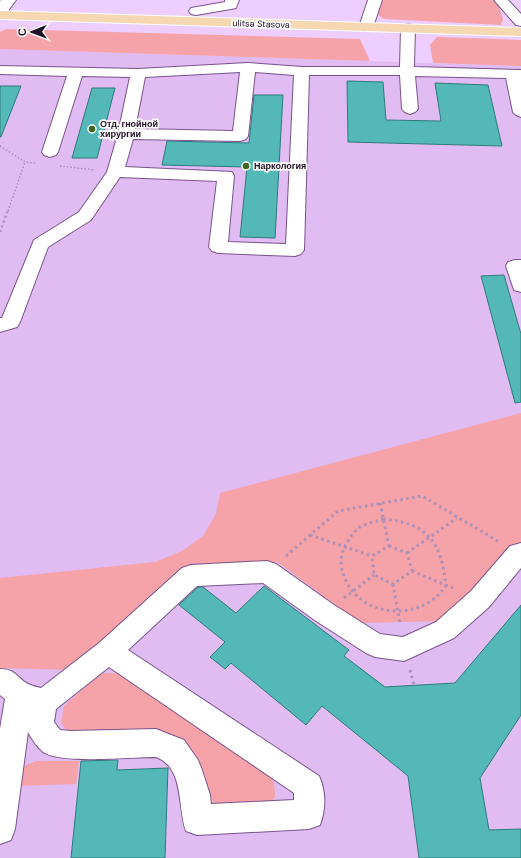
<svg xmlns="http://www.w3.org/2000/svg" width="521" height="858" font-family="'DM Sans',sans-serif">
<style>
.built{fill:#e0bcf2}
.green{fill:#f6a2a9}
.building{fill:#53b8b7;stroke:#2e7b7b}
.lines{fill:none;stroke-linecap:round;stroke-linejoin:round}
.minor-casing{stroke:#79548b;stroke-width:2}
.major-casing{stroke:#fff;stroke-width:2}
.path-far2{stroke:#ac90b9;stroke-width:1.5;stroke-dasharray:1.5 2;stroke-linecap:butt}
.path-far1{stroke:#ac90b9;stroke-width:2.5;stroke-dasharray:2 3;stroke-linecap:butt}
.path{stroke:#ac90b9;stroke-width:3;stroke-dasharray:2.5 3.5;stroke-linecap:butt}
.minor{fill:#fff;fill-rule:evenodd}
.major{fill:#f5d8b2;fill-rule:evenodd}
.poi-dot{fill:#3e6520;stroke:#fcfcfc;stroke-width:1.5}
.labels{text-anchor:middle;stroke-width:3.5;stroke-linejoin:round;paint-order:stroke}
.far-street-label{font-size:9px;fill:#201127;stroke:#fcfcfc}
.far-poi-label{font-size:9px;font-weight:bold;fill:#201127;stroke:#fcfcfc;text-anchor:start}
</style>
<rect width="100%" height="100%" fill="#eecdff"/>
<path class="built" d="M0,49L521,66V858H0Z"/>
<g class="green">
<path d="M382,0H492L499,6L503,19L501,25L384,19L378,15Z"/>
<path d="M6,29L360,39L370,61L0,49V32Z"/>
<path d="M437,37L521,40V66L433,63L430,45Z"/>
<path d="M521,413V545L442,621L360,623L277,562L194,564L183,570L73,670L0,668V578L155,562L182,551L203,536L216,514L220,493Z"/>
<path d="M101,673H117L264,769L274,782L275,797L265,808C252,808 237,809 224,807C205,804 208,785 204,772C200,761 194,754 186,746L70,734L61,723L64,706Z"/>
<path d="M37,761H79L76,784L14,786C17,769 21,766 37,761Z"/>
</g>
<g class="building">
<path d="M347,81L383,82L386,120L441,121L435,83L488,85L502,146L348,142Z"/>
<path d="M0,86H21L1,137H0Z"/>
<path d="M92,88H115L97,158H72Z"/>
<path d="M254,95H283L275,238L240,237L247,167L162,165L167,141L249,143Z"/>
<path d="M504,275L521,334V402L515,403L481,276Z"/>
<path d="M264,586L349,650L344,656L385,687L455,683L521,605V715L480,778L489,830L521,829V858H419L408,776L322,706L306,725L231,663L225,669L210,657L225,642L179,605L198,587H203L236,613Z"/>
<path d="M118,760L117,770L168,768L165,858H71L81,761Z"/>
</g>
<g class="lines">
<g class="minor-casing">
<g id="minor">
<path d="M1,0H16L5,15L0,16V1Z"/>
<path d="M225,0H239L236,8L231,9L196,15L191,14L189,11L191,8L225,2Z"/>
<path d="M368,0H382L373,27L371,30L366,31L361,30L359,27Z"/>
<path d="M494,0H508L521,14V26L516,25Z"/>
<path d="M408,24L413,25L415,28L414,67L521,70V117L516,115L513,112L506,78L415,76L418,109L415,112L410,114L405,112L402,109L400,75H309L304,250L301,254L295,256L218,253L212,251L209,247L217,181L120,177L91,220L48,247L20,322L17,327L0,332V318H2L34,240L79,212L107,172L118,134L130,77L82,76L58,152L56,155L50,157L44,155L42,152L67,76L0,74V66L138,69L248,63L302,67H400L401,28L403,25ZM240,72L233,131L135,129L145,77ZM255,72L294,75L286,244L228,242L234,176L232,172L125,167L133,139L240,141L246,139L248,136Z"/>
<path d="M515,260H521V292L514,290L506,266L508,262Z"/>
<path d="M521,543V568L489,607L454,638L404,661L375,657L366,653L316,621L263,583L197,586L128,650L319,776C326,791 326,809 320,825L309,829L197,835L186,831C177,807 185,768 156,757C131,757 64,764 45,753C39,750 31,738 28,732L15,829L11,840L0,844V729L5,699L0,695V669C16,669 17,678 28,684C32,686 37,687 41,688L99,643L182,568L191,565L267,561L276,564L334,605L380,634L403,637L436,622L471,591L510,546ZM109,667L294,793V800L211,804L210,795L202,770L198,760L184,740L156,729L71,731L60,730L54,722L56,709Z"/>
</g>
</g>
<g class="major-casing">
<path id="major" d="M0,11L521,28V36L0,19Z"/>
</g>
<g class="path-far2">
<path d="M0,146L25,162L35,163"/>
<path d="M60,166L95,170"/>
<path d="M8,211L25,162"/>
</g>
<path class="path-far1" d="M0,232L8,210"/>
<g class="path">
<path d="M380,503L389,546"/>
<path d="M383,519C428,523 441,542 446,585C423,623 359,619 344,576C340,566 340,556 345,546C349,539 353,532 360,527C367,523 375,522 383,519Z"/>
<path d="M310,535L372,556"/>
<path d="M389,546L407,553L412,571L393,584L374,575L372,556Z"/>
<path d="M407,553L457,518"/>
<path d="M286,556L338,511L422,496L498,541"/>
<path d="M412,571L455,589"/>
<path d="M393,584L400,624"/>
<path d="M344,598L374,575"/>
<path d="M410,670L414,685"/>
</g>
<use href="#minor" class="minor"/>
<use href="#major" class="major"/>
</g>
<g class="poi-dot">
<circle cx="92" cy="129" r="4"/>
<circle cx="246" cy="166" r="4"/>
</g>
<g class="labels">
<g class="far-street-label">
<text transform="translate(261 24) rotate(2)" y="3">ulitsa Stasova</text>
</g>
<g class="far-poi-label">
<text x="100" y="127">Отд. гнойной<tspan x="100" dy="10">хирургии</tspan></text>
<text x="254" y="169">Наркология</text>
</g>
</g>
<g transform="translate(32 32) rotate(269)" stroke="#fcfcfc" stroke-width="3" paint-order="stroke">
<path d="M0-3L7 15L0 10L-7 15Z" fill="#201127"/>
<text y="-6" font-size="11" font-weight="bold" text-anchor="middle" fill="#201127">С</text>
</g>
</svg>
